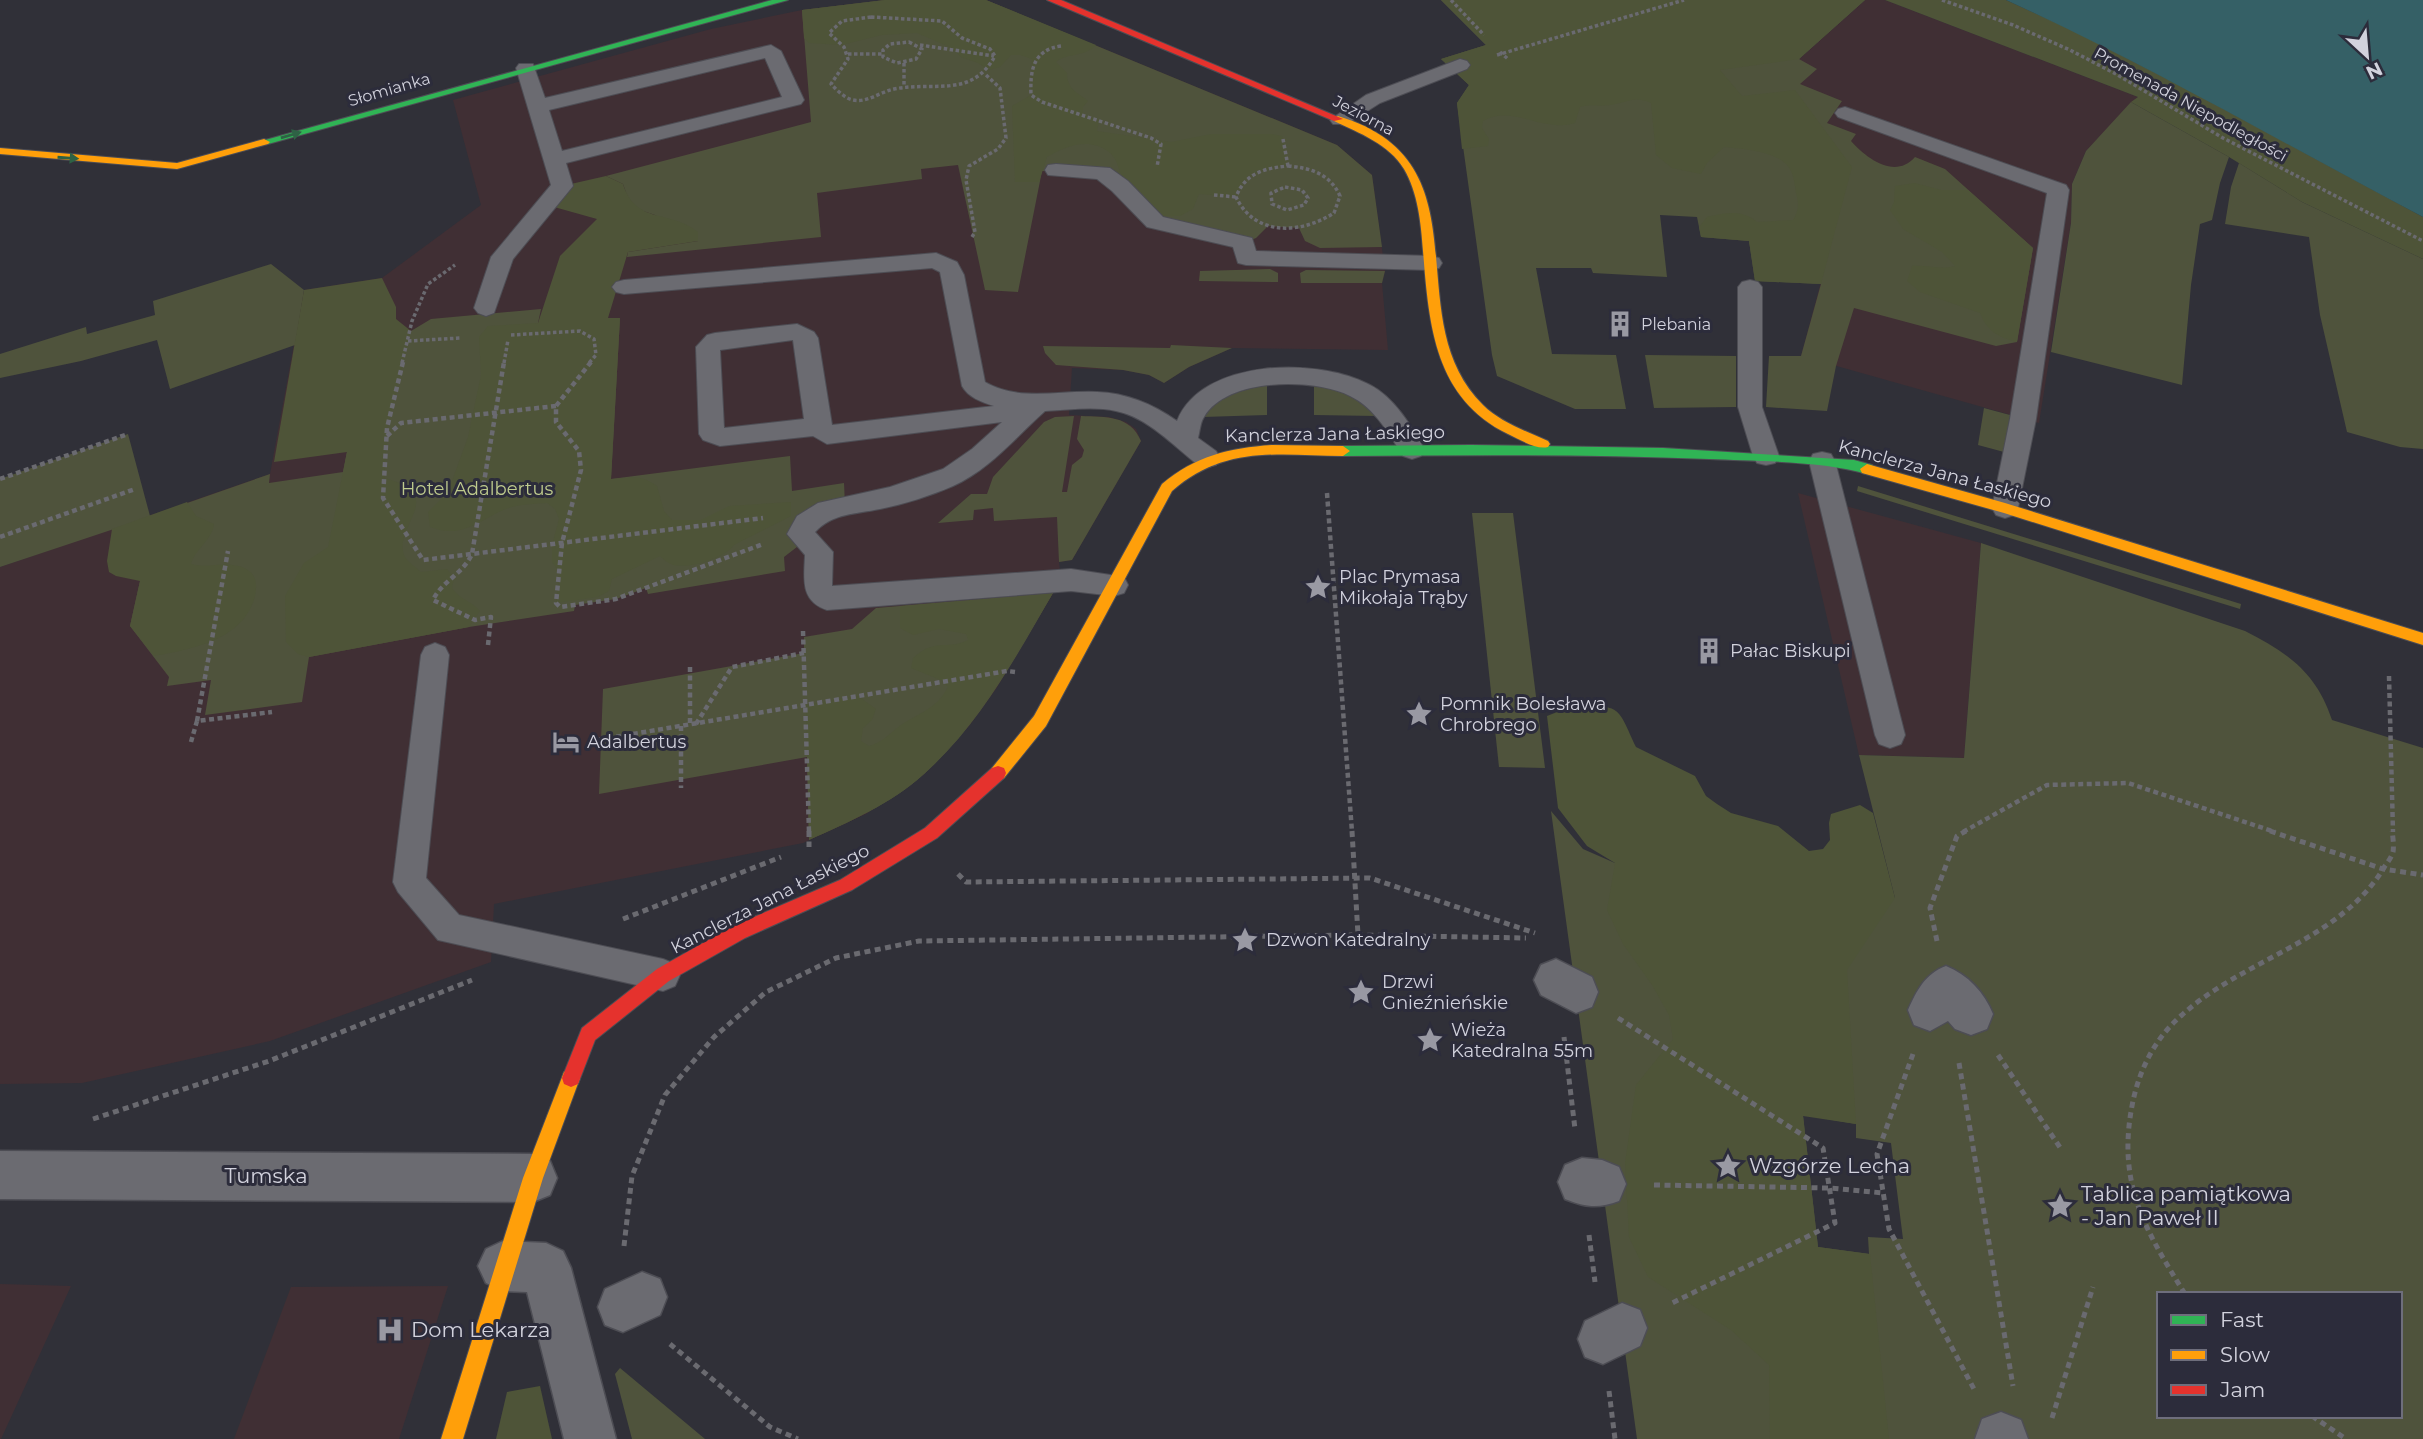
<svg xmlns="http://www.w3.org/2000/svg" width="2423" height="1439" font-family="Montserrat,sans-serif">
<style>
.commercial{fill:#402f34}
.green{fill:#4f533c;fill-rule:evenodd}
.forest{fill:#4e5438}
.water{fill:#356066}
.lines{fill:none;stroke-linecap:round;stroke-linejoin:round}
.lane-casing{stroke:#4d4d54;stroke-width:2}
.street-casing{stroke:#4d4d54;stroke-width:3}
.fast-casing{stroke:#4d4d54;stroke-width:2}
.slow-casing{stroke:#4d4d54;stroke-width:2}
.jam-casing{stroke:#4d4d54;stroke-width:2}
.path-far2{stroke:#6a6a70;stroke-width:3.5;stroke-dasharray:3.5 2.5;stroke-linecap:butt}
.path-far1{stroke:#6a6a70;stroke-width:4.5;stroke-dasharray:5 3.5;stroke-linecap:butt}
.path{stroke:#6a6a70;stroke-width:5;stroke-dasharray:6 4.5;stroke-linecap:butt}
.lane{fill:#6b6b71;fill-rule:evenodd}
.street{fill:#6b6b71;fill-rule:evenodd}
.fast{fill:#30b455;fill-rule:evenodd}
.slow{fill:#ff9f0a;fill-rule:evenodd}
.jam{fill:#e5322d;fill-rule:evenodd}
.oneway{fill:#2e6245}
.labels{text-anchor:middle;stroke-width:6;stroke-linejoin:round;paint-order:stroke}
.far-street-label{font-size:16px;fill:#d2d2dd;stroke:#2c2c3b}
.far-poi-label{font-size:16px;fill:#d2d2dd;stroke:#2c2c3b;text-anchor:start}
.street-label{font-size:18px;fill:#d2d2dd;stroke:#2c2c3b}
.park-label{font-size:18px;fill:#beca8d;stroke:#2c2c3b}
.poi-label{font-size:18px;fill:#d2d2dd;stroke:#2c2c3b;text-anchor:start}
.near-poi-label{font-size:21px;fill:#d2d2dd;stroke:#2c2c3b;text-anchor:start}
.near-street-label{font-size:21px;fill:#d2d2dd;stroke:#2c2c3b}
</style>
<rect width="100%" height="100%" fill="#303038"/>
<g class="commercial">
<path d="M885,0H986L1337,145L1372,175L1385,271L1382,283L1388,350L1232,348L1189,367L1164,383L1149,375L1123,370L1072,368L1069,415L1109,417L1126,422L1136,429L1141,441L1072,560L1059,562L1061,580L996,689L969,726L923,775L866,814L803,843L494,904L491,962L270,1041L82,1083L0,1084V567L270,474L304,290L382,278L481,205L453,100L711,29L802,10Z"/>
<path d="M1865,0H1885L2138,97L2086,151L2072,184L2071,223L2039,423L1801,356L1852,167L1795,90L1799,59Z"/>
<path d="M1798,493L1981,543L1964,758L1859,755Z"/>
<path d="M0,1284L71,1286L1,1439H0Z"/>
<path d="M448,1286L399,1439H234L291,1287Z"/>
</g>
<g class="green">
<path d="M885,0H986L1337,145L1372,175L1382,247L1320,248L1305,241L1299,228L1268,226L1256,238L1244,243L1155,222L1102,173L1042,171L1018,292L985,290L958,165L921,169L922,179L817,193L821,237L627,257L628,252L698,241L655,215L637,209L628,198L623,184L606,176L811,122L802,10Z"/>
<path d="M1441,0H1865L1799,59L1817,69L1800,84L1842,101L1827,123L1856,134L1851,141C1866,158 1895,180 1915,157L1945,169L2033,248L2017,342L1996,346L1854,308L1836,366L1827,411L1766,407L1769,356H1801L1821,284L1755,281L1749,241L1701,237L1697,217L1660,215L1667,277L1593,273L1591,268H1536L1552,354L1616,355L1626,409H1575L1497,376L1492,355L1457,103L1469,85L1441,59L1486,45Z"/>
<path d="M2131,102L2229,157L2220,183L2212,220L2200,224L2191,285L2182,385L2051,352L2071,223L2072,184L2086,151Z"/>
<path d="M2239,163L2302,202L2423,259V449L2400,447L2347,432L2320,315L2309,237L2225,224L2231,187Z"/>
<path d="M271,264L304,290L295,345L170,389L157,340L81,361L0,378V354L86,327L87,334L155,315L153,301Z"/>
<path d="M1270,269L1278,273V282L1199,281L1200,271Z"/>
<path d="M1306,270L1385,271L1382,283H1301L1300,273Z"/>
<path d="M541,309L538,323L620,318L611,479L790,456L792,491L844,483L845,505L832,507L806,540L784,557L785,571L648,594L646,588L616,599L575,605L574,611L469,627L309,657L302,702L205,715L211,680L167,686L169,677L130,626L140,581L150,517L0,567V479L128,434L150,516L270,474L269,483L343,472L370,333L411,331L431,319Z"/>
<path d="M1171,345L1232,348L1189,367L1164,383L1149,375L1123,370L1056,365L1045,353L1043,346L1170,348Z"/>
<path d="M1645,355L1736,356V407L1654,408Z"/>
<path d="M1267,385V415L1203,417C1217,396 1242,390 1267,385Z"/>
<path d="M1314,386C1340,389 1358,395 1376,416L1314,415Z"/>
<path d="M1984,408L2010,415L2004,452L1978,445Z"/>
<path d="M1074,416L1062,492H1067L1072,465L1082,457L1084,450L1077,439L1081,416C1106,417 1130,415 1141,441L1072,560L1059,562L1057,517L994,521L993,508L974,510L973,520L938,523L971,494H987L993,477L1044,422L1055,417Z"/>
<path d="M1858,486L2241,604L2240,609L1857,491Z"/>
<path d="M1472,513H1513L1545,768L1499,767Z"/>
<path d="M1981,543L2245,631C2288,653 2316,672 2332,720L2423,748V1439H1637L1551,811L1583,849L1615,863L1895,898L1859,755L1964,758ZM1803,1115L1856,1124V1138L1891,1143L1903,1239L1868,1237L1869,1254L1818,1247ZM2159,1294H2400V1416H2159Z"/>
<path d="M1053,593C1016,657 980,724 924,774C891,804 849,822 809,840L807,757L599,794L603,689L804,653V637L852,629L876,608Z"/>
<path d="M620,1368L705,1439H632L615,1374Z"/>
</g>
<g class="forest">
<path d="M885,0H986L1096,45C1084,58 1068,52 1056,62L1067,73C1067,89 1077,92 1088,101L1083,107V115L1099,121L1097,131L1171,142L1211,134H1272L1282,136L1288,166C1265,167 1242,173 1236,197L1199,194L1193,209L1180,216H1161C1148,204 1131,191 1122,176C1118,168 1117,158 1109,152C1089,137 1066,146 1047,157L1039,182H1015L1012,106L1031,95L1032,59L1020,55H1011L1000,67L989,70L978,63L961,57L952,48L917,33L882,35L842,45L809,43L804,38L802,10Z"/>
<path d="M1441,0H1865L1799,59L1720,70L1742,96L1795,90L1852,167L1821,284L1755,281L1749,241L1701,237L1699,227L1707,217C1725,213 1742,209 1757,222L1793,220C1799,211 1799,203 1796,193C1795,186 1794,177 1791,171C1782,151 1743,149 1724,147L1707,163L1701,174L1672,168L1656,155L1651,103C1633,95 1627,103 1610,105C1600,107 1591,104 1580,107L1575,123C1543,133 1512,104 1483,121L1482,128L1489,139L1488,146L1462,149L1457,103L1469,85L1441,59L1486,45Z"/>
<path d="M1885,0H2006L2074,31L2185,88L2423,217V259L2302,202L2229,157L2131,102L2138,97Z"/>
<path d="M606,176L623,184C636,225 669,209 698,232V241L628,252L608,318H620L611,479C632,478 638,473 657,486L664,511L672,520H701L729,506L791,502V516L734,545C725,558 690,569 674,565C669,564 664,560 660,556L612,579L609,591L598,597L556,603L560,573L552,562V545L559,519L555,509L547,503C533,504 517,504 503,510C477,522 461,539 430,527L428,512L448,492L468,437L481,375L479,337L488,326L538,323L560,256L597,219L547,205L562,186Z"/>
<path d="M1915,183L1941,190H1968L2033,248L2017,342C1998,337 1987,331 1980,313L1920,292L1907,281L1912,266C1926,265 1942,270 1955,266L1942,252L1903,229L1890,210L1894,202L1895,186Z"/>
<path d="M382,278L396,307V319L411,331L387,428L384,478C451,495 390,527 405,557C408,562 417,568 421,572L447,569L454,578L452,588C460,600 472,601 480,611L469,627L309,657L298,654L286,642L285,596L304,563L328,547L347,452L274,462L304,290Z"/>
<path d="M187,502L196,516L214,524C212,540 196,548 191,564C209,569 234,559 249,571C257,577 257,587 255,596C244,640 192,649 154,656L130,626L140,581L116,576L109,572L107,561L112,529Z"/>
<path d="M1053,593C1015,657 980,723 924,774C891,804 849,822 809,840L806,705L858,696L876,709L872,720L863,728L861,741L869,746C882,742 886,737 897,728C915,714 937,710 948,687L943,681L911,668L913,658C936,637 946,651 968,640L966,634L939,629L913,635L900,628V606Z"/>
<path d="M1575,705C1622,706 1617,706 1636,747L1695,776L1706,796L1717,804L1731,813L1778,826L1809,851L1823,849L1830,840L1829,823L1831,814L1860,805L1873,813L1895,898L1847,970L1856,1124L1803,1116L1818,1247L1870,1254L1889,1439H1770L1769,1365L1731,1330L1648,1277L1629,1237L1625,1163L1636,1085L1673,1039L1669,1015L1652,985L1623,944L1607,910L1615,863L1587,846L1558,808L1547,716Z"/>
<path d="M540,1386L552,1439H496L507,1392Z"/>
</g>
<path class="water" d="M2006,0H2423V217C2284,144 2149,65 2006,0Z"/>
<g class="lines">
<g class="lane-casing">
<g id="lane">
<path d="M771,45L781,51L804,100L801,104L566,163L573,186L513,259L494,313L486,316L478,313L474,308L491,257L551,185L516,68L519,64H533L545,98ZM765,58L782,97L562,151L549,110Z"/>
<path d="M1460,59L1467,61L1470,65L1467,69L1380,103L1347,124H1333L1330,120L1366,95Z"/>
<path d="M1845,107L2066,185L2069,190L2036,419L2018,508L2014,515L2005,518L1996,515L1992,508L2010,419L2047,193L1838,117L1835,113L1838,109Z"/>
<path d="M1056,164L1110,168L1128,181L1163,217L1252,238L1256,251L1431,256L1439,258L1442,263L1439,268L1431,270L1246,265L1238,263L1233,247L1147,227L1112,191L1097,179L1048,175L1045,170L1048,165Z"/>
<path d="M936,253L957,262L964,275L985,382C1020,402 1059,390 1097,392C1126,393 1153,404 1177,421C1202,358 1319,357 1370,385C1395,398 1411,426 1425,450L1421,456L1412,459L1403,456C1389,434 1375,408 1350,396C1315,378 1227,377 1204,417C1200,423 1200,431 1198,438L1216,451L1220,458L1216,465L1207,467L1198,465C1174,446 1147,417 1116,411C1093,406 1069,410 1045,411C1016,437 989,470 953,486C930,496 904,504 880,509C856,514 833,513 815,532L833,552L832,586L1071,569L1124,577L1128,585L1124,593L1114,596L1071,591L827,610C800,601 804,579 805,555L787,534L797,516L818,503L890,487L943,469L972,449L1002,422L827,444L813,436L720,446L703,440L699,434L696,347L707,335L715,333L797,324L814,332L818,338L832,425L994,406C981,402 968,397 962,386L940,272L932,268L624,294L616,292L612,287L616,282L624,280ZM793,340L804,419L724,428L720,350Z"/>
<path d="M1750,280L1758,282L1762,287V407L1779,456L1775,463L1766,465L1757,463L1753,456L1738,407V287L1742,282Z"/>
<path d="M1822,452L1831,454L1835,461L1905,735L1901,744L1890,748L1879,744L1875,735L1809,461L1813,454Z"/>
<path d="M435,643L445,647L449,655L426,878L459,915L663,959L675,964L680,975L675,986L663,991L438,940L398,892L393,882L421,655L425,647Z"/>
</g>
</g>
<g class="street-casing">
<g id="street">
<path d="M1556,959L1592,977L1598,992L1592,1007L1576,1013L1541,995L1534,980L1541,965Z"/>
<path d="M1946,966C1968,975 1984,992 1993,1014L1987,1029L1971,1035L1955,1029L1948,1021L1930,1031L1914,1025L1908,1010C1917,990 1925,974 1946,966Z"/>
<path d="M0,1151L533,1154L550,1161L557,1178L550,1195L533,1202L0,1199Z"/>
<path d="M1582,1158L1602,1160L1619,1167L1626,1184L1619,1201C1598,1209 1585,1207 1565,1199L1558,1182L1565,1165Z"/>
<path d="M503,1241L546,1243L563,1251L571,1268L616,1439H564L527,1292L503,1291L486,1283L478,1266L486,1249Z"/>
<path d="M642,1272L660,1279L667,1297L660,1315L623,1332L605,1325L598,1307L605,1289Z"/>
<path d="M1622,1303L1640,1310L1647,1328L1640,1346L1603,1364L1585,1357L1578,1339L1585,1321Z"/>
<path d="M2001,1412L2021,1420L2028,1439H1975L1982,1419Z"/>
</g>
</g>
<g class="fast-casing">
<g id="fast">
<path d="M772,0H788L268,144L258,142Z"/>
<path d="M1471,445L1663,448L1854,460L1872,465L1874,469L1867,474C1824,461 1755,461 1709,459C1587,454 1465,455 1343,456L1336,451L1343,446Z"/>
</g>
</g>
<g class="slow-casing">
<g id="slow">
<path d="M1338,116C1492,162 1394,317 1483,405C1500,422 1526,431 1548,441L1550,444L1548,447C1536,450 1519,439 1508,434C1434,398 1429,324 1423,251C1421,223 1418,193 1404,169C1389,144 1359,133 1334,121L1333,119Z"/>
<path d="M264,139L270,142L268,144L177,169L0,154V148L177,163Z"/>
<path d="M1272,445L1343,446L1350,451L1343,456C1278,455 1225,445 1172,491L1046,726L1004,778L998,780L992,778L990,773L992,768L1034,716L1162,484C1195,456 1229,448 1272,445Z"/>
<path d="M1867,464L2005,503L2423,633V645L2004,513L1862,473L1860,469Z"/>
<path d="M571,1069L578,1072L580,1078L543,1178L463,1439H441L523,1178L564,1072Z"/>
</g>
</g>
<g class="jam-casing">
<g id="jam">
<path d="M1047,0H1061L1343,119L1334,121Z"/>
<path d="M998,766L1004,768L1006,773L1004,778L937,838L852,890L745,938L669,981L595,1040L578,1084L571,1087L564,1084L562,1078L582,1028L657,969L733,926L840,880L925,828L992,768Z"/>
</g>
</g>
<g class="path-far2">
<path d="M1451,0L1484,35"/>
<path d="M1942,0L2013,25L2070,50L2116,74L2223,138L2423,241"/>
<path d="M871,17L942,21L962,38L990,49L995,56C971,99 934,81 894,89C880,92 867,103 853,100C844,98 837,90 831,84L848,59L844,47L829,33L842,21Z"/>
<path d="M909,42L922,49L916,59L897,63L883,57V50L890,44Z"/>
<path d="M920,45L994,56"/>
<path d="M1061,46C1033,50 1030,70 1031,95L1042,102L1151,138L1161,144L1157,167"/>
<path d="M1500,52L1509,60"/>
<path d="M848,54H882"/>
<path d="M1497,55L1684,0"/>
<path d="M904,63V87"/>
<path d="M1283,139L1288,166"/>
<path d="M1288,166C1311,168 1330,174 1340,196L1334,213C1301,234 1255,237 1236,197C1245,173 1265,168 1288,166Z"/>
<path d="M1285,187L1302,190L1308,198L1304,205L1287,210L1272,204L1271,193Z"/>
<path d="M1214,195L1236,197"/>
<path d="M972,237L975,232L966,180L969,166L998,149L1006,138L1000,88L986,75"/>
<path d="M511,335L580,331L594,339L596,355L589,363"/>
<path d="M408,341L460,338"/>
<path d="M402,363L412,321L428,284L455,265"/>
<path d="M504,363L508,340"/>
</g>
<g class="path-far1">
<path d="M403,362L387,428L383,498L423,560L763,518"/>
<path d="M591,362L556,406V422L579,451L581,470L562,543L556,603L560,607L616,599L763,544"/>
<path d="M387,436L401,423L556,406"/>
<path d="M0,479L128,434"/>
<path d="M1327,493L1352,832"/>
<path d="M0,537L135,489"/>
<path d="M803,631L809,832"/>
<path d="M488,645L491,617L475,620L433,600C442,581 463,574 472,554L504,362"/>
<path d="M690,667V724"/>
<path d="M2389,676L2393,832"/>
<path d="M197,721L228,551"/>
<path d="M696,724L732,667L804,653"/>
<path d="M681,726V788"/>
<path d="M591,741L1007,671L1015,672"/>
<path d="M191,742L197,721L272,712"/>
<path d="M1963,832L2047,785L2128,783L2275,832"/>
</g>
<g class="path">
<path d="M809,831V847"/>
<path d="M1352,831L1358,935"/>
<path d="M2270,831L2383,869L2423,875"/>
<path d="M958,874L966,882L1370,878L1535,933"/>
<path d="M623,919L781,857"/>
<path d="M1937,941L1930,908L1957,836L1966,831"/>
<path d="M1618,1018L1823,1148L1835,1223L1670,1304"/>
<path d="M1564,1037L1575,1129"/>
<path d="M1913,1054L1877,1154L1889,1229L1975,1391"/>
<path d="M1998,1055L2061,1149"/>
<path d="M1959,1063L2013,1386"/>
<path d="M93,1119L269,1061L472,980"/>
<path d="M1654,1185L1829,1188L1884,1193"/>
<path d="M1589,1235L1595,1282"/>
<path d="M624,1246L632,1176L665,1095L714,1037L766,992L836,958L919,941L1358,935L1526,938"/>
<path d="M2185,1294C2144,1228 2116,1182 2133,1101C2140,1068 2156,1037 2182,1015C2243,959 2341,941 2385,866C2388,862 2392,856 2393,852C2394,846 2393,837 2392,831"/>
<path d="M670,1344L770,1427L798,1439"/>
<path d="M1609,1391L1615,1439"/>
<path d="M2312,1416L2346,1439"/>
<path d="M2052,1418L2093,1287"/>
</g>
<use href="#lane" class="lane"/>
<use href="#street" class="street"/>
<use href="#fast" class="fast"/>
<use href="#slow" class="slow"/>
<use href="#jam" class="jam"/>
</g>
<defs><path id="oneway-solid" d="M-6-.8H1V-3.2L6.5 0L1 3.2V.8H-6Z" transform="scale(1.75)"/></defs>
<g class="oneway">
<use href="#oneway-solid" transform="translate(291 135) rotate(-16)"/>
<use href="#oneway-solid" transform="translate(68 158) rotate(4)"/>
</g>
<defs>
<g id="building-bare" transform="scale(2.1)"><path d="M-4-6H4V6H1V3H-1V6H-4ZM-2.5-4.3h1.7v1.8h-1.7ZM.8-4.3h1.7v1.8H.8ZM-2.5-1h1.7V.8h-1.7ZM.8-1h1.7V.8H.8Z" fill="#9999a3" stroke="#2c2c3b" stroke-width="2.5" paint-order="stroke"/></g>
<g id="sight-bare" transform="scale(2.1)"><path d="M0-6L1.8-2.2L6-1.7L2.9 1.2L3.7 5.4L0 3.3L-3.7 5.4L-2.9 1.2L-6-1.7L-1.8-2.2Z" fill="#9999a3" stroke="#2c2c3b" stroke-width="2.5" paint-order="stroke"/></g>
<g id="hotel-bare" transform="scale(2.1)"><path d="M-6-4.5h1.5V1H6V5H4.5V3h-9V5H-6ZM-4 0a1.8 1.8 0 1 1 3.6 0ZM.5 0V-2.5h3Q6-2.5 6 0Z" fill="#9999a3" stroke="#2c2c3b" stroke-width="2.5" paint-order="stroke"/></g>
<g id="hospital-bare" transform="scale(2.1)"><path d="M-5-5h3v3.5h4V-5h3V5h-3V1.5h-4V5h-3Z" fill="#9999a3" stroke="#2c2c3b" stroke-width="2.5" paint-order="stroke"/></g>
</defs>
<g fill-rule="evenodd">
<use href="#building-bare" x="1620" y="324"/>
<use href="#sight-bare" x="1318" y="587"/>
<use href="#building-bare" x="1709" y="651"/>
<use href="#sight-bare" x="1419" y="714"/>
<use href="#hotel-bare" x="566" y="742"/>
<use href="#sight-bare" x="1245" y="940"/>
<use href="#sight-bare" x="1361" y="992"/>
<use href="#sight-bare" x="1430" y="1040"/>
<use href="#sight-bare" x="1728" y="1166"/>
<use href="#sight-bare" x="2060" y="1206"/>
<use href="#hospital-bare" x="390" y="1330"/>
</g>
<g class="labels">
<g class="far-street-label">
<text transform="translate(389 89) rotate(-16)" y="6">Słomianka</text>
<text transform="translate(2191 104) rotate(29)" y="6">Promenada Niepodległości</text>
<text transform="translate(1364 115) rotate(28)" y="6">Jeziorna</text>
</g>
<g class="far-poi-label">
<text x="1641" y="330">Plebania</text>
</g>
<g class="street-label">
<text transform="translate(1335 434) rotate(-1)" y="6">Kanclerza Jana Łaskiego</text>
<text transform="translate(1945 474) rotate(15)" y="6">Kanclerza Jana Łaskiego</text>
<text transform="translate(770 899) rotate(-27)" y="6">Kanclerza Jana Łaskiego</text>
</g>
<g class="park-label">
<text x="477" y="495">Hotel Adalbertus</text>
</g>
<g class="poi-label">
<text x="1339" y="583">Plac Prymasa<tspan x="1339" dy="21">Mikołaja Trąby</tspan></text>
<text x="1730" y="657">Pałac Biskupi</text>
<text x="1440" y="710">Pomnik Bolesława<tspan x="1440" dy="21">Chrobrego</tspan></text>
<text x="587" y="748">Adalbertus</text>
<text x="1266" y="946">Dzwon Katedralny</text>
<text x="1382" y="988">Drzwi<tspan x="1382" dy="21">Gnieźnieńskie</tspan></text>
<text x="1451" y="1036">Wieża<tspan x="1451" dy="21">Katedralna 55m</tspan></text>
</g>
<g class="near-poi-label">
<text x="1749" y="1173">Wzgórze Lecha</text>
<text x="2081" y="1201">Tablica pamiątkowa<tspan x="2081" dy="24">- Jan Paweł II</tspan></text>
<text x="411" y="1337">Dom Lekarza</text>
</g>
<g class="near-street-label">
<text x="266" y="1183">Tumska</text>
</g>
</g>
<rect x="2157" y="1292" width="245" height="126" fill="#2c2c3b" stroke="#6e6e7c" stroke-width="2"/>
<rect x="2171" y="1315" width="35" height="10" fill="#30b455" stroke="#6e6e7c" stroke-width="2"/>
<text x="2220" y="1327" font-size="21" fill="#d2d2dd">Fast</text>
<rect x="2171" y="1350" width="35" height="10" fill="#ff9f0a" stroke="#6e6e7c" stroke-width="2"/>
<text x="2220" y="1362" font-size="21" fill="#d2d2dd">Slow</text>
<rect x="2171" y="1385" width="35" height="10" fill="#e5322d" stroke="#6e6e7c" stroke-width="2"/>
<text x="2220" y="1397" font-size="21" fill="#d2d2dd">Jam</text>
<g transform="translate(2367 56) rotate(154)" stroke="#2c2c3b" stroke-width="5" paint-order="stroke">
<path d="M0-5L12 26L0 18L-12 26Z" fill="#d2d2dd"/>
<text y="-10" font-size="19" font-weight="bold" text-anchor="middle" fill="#d2d2dd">N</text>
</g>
</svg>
